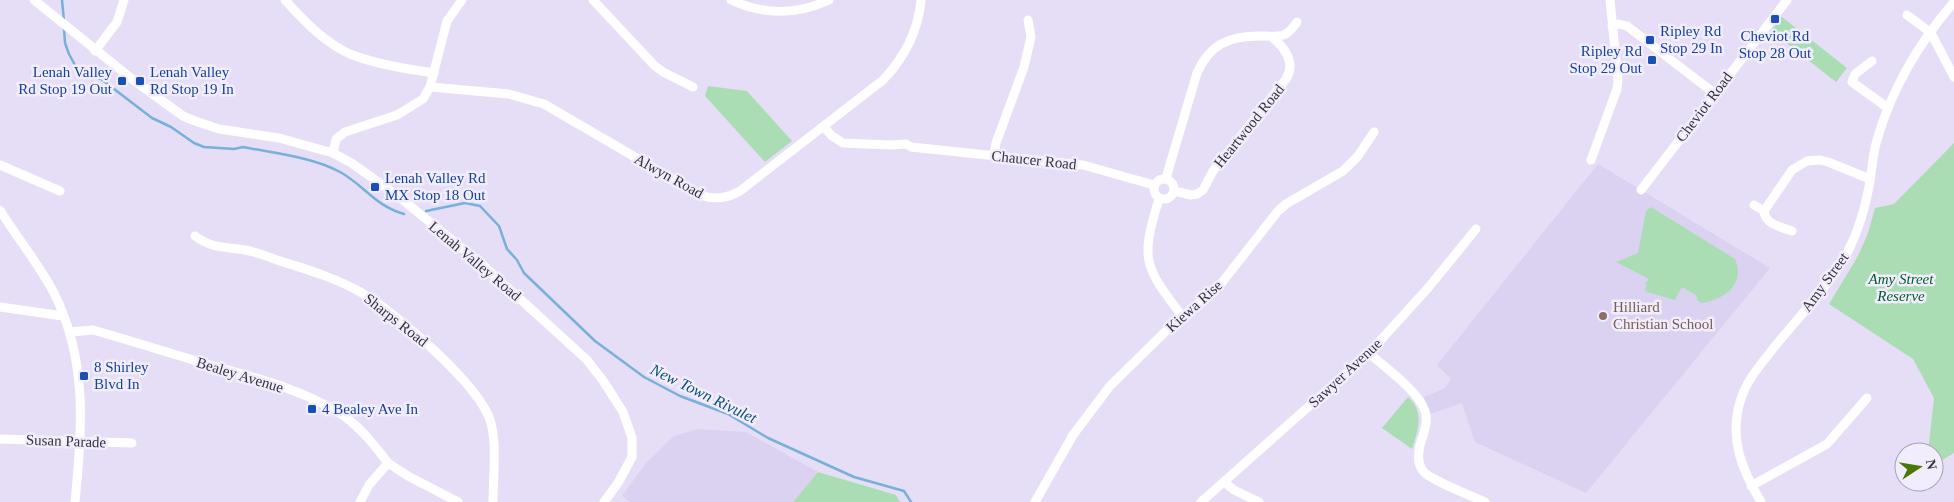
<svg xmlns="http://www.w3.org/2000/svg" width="1954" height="502" font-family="Georgia,serif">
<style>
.built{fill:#dbd1f1}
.green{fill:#abddb5}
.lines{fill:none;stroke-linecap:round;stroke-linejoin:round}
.stream{stroke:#77b0d9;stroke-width:2.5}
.minor{stroke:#fff;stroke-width:9}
.transit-dot{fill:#1a4fb4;stroke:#f2edfc;stroke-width:2}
.education-dot{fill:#8d6e63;stroke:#f2edfc;stroke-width:2}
.labels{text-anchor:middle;stroke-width:5;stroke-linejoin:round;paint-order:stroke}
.transit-label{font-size:15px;fill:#164399;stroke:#f2edfc;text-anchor:start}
.street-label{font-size:15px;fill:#37333d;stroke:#f2edfc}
.park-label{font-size:15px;font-style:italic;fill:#005d28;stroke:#f2edfc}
.education-label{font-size:15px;fill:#785e54;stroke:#f2edfc;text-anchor:start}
.water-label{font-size:16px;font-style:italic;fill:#0c5179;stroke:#f2edfc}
</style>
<rect width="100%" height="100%" fill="#e6def7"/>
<g class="built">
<path d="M1598,164L1770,268L1586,493L1475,442L1462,403L1430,414L1424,397L1445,388L1451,379L1437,365Z"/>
<path d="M698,429L746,432L818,472L793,502H630L622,496L646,463L674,436Z"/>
</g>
<g class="green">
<path d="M1782,17L1847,68L1836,82L1771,31Z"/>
<path d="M708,86L747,91L792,141L765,162L705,96Z"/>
<path d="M1954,143V453L1934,465V452H1928L1934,398L1913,359L1829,304L1858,256L1868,233L1875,208L1894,204Z"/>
<path d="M1651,207L1735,259C1746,284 1724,300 1701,303L1698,301L1696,295L1682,287L1675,300L1647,292L1645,289L1647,286L1645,284L1649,279L1616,262L1638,253L1646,211Z"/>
<path d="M1408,397C1425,412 1418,430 1412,449L1382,428Z"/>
<path d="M818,472L896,495L900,502H793Z"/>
</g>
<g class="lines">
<g class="stream">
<path d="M62,0L64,21"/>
<path d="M64,29L65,43L69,54L76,67L83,73L101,79L152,118L171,127L194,143L204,147L234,149L243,147C273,153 313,157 340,172C364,185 375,206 404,214"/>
<path d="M426,211L465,203L480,206L499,226L507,249L517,260L524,273L595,341L644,377L680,396L728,414L768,438L854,477L904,491L911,502"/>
</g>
<g class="minor">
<path d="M34,0L132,79L183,116L195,121L219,129L279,138L333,153L353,164L399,197L484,266L587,360L604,382L623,412L632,438V457L618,483L604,502"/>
<path d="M285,0C303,20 325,43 350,54C375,64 407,69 434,73"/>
<path d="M593,0L654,65L663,72L693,87"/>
<path d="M731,0C763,15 797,15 829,0"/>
<path d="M1907,15L1931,33L1954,77"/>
<path d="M1612,26L1619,24L1627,26L1714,93"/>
<path d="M95,51L117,22L124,0"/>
<path d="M1872,61L1855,74L1852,82L1888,108"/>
<path d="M430,87L509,94L544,104L700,195C714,200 726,199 740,191L883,80C905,57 918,32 921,0"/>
<path d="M824,127L832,136L843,143L891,145L906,144L911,147L1083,165L1154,185"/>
<path d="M333,153L336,139L345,132L397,115L423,99L430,87L447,21L462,0"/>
<path d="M994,155L996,143L1024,67L1031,37L1028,20"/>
<path d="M1591,160L1617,89L1618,80L1610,0"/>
<path d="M0,165L60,191"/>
<path d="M1166,178L1197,73C1210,44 1229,36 1260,36C1267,36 1276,37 1283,35C1290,33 1293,27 1297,22"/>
<circle cx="1164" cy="189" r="10"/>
<path d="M1641,190L1787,0"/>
<path d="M1174,191L1191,195L1197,194L1203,190L1213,171L1286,79C1296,63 1285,48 1272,37"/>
<path d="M1159,199C1140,260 1144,266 1182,316"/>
<path d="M1754,205L1764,211"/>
<path d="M0,210C17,238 39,264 54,293C88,361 82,428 75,502"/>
<path d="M1792,231C1780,227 1765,224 1764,211L1792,170L1807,161L1820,160L1828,162L1870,179"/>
<path d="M195,236C211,248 225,247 245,250C256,252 267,256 277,260C306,269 336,278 362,293C395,312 482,387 491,423C497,446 493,478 493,502"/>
<path d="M0,307L63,316"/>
<path d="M70,332L93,330C135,342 176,355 217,367C260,379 307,391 344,416C362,429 375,446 388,463"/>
<path d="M1369,353C1385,368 1418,390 1425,411C1429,422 1423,435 1420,445C1418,454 1417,463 1423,471C1430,480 1472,496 1485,502"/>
<path d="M0,439L132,443"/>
<path d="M1224,482L1234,490L1259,502"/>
<path d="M1751,486L1827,444L1867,398"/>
<path d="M360,502L369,485L388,463L408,476L458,502"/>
<path d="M1035,502L1073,435L1110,386L1169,328L1220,285L1278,211L1286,204L1343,171L1358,156L1374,132"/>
<path d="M1201,502L1369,353L1428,288L1476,229"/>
<path d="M1761,502C1742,470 1729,439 1740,402C1746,380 1762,363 1776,345C1798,318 1823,292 1842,262C1857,237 1865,210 1870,181C1872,167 1873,153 1877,140C1891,90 1920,41 1954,2"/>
</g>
</g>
<g class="transit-dot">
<rect x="1770" y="14" width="10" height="10" rx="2.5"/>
<rect x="1645" y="35" width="10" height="10" rx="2.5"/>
<rect x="1647" y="55" width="10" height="10" rx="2.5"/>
<rect x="117" y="76" width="10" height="10" rx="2.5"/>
<rect x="135" y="76" width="10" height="10" rx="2.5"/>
<rect x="370" y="182" width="10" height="10" rx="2.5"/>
<rect x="79" y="371" width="10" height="10" rx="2.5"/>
<rect x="307" y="404" width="10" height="10" rx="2.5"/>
</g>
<circle class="education-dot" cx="1603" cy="316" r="5"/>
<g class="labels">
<g class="transit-label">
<text x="1660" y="36">Ripley Rd<tspan x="1660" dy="17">Stop 29 In</tspan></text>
<text x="1775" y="41" text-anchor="middle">Cheviot Rd<tspan x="1775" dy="17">Stop 28 Out</tspan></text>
<text x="1642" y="56" text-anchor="end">Ripley Rd<tspan x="1642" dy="17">Stop 29 Out</tspan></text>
<text x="112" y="77" text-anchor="end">Lenah Valley<tspan x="112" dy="17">Rd Stop 19 Out</tspan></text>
<text x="150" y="77">Lenah Valley<tspan x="150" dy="17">Rd Stop 19 In</tspan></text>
<text x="385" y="183">Lenah Valley Rd<tspan x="385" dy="17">MX Stop 18 Out</tspan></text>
<text x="94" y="372">8 Shirley<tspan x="94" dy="17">Blvd In</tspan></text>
<text x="322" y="414">4 Bealey Ave In</text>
</g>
<g class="street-label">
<text transform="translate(1704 107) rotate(-53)" y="5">Cheviot Road</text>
<text transform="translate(1249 126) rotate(-51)" y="5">Heartwood Road</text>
<text transform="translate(1034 160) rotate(6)" y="5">Chaucer Road</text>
<text transform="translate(669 176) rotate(29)" y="5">Alwyn Road</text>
<text transform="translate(475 261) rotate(40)" y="5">Lenah Valley Road</text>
<text transform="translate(1825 282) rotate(-54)" y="5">Amy Street</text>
<text transform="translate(1194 306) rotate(-42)" y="5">Kiewa Rise</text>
<text transform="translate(396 320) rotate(38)" y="5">Sharps Road</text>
<text transform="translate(1345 373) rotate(-43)" y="5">Sawyer Avenue</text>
<text transform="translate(240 375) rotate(17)" y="5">Bealey Avenue</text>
<text transform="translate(66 441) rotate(2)" y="5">Susan Parade</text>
</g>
<g class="park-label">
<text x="1901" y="284">Amy Street<tspan x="1901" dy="17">Reserve</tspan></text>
</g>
<g class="education-label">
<text x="1613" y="312">Hilliard<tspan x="1613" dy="17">Christian School</tspan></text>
</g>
<g class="water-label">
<text transform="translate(704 393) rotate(26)" y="6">New Town Rivulet</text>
</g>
</g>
<g transform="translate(1919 467) rotate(78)"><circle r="24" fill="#f2edfc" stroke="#a7a3b0"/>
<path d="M0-4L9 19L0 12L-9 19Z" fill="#487800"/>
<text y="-8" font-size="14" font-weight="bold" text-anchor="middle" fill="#37333d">N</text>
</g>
</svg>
